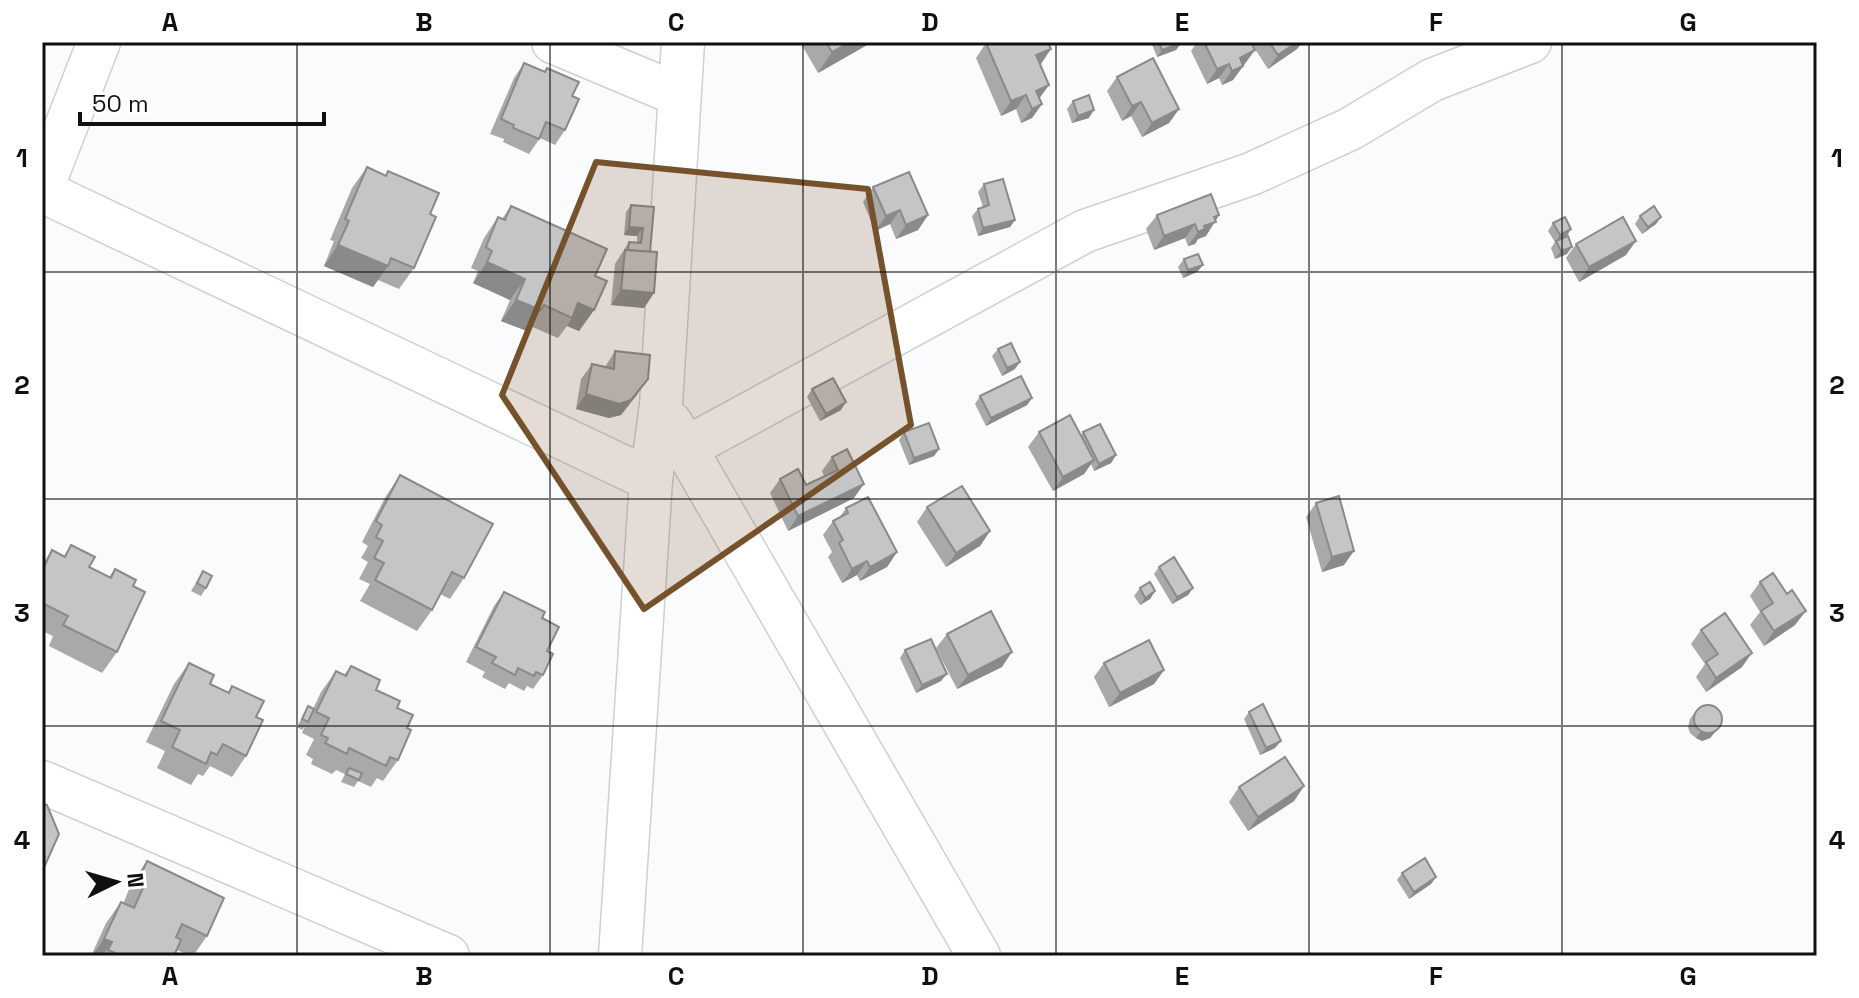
<svg xmlns="http://www.w3.org/2000/svg" width="1859" height="998" font-family="'Space Grotesk',sans-serif">
<style>
.lines{fill:none;stroke-linecap:round;stroke-linejoin:round}
.minor-casing{stroke:#ced0d2;stroke-width:45}
.minor{stroke:#fff;stroke-width:42}
.wall{fill:#a8a9ab}
.shaded-wall{fill:#888a8b}
.building{fill:#c3c5c7;stroke:#888a8b;stroke-width:2}
.marked{fill:#76522c;fill-opacity:0.2;stroke:#76522c;stroke-width:6;stroke-linejoin:round}
.grid{fill:none;stroke:#0f1010;stroke-width:2;stroke-opacity:0.55}
.neatline{fill:none;stroke:#0f1010;stroke-width:3}
.grid-label{font-size:26px;text-anchor:middle;font-weight:bold;fill:#0f1010}
</style>
<rect width="100%" height="100%" fill="#f9fbfd"/>
<g class="lines">
<g class="minor-casing">
<g id="minor">
<path d="M553,42L679,95"/>
<path d="M42,188L99,42"/>
<path d="M42,191L651,480"/>
<path d="M671,423L979,956"/>
<path d="M686,448L1085,231L1251,174L1350,129L1432,80L1530,42"/>
<path d="M42,782L448,956"/>
<path d="M620,956L651,480L661,405L683,42"/>
</g>
</g>
<use href="#minor" class="minor"/>
</g>
<g class="wall">
<path d="M800,42H869L867,45L818,73Z"/>
<path d="M1151,42H1181V43L1176,50L1157,57Z"/>
<path d="M1197,42H1302L1297,49L1268,69L1255,49L1233,80L1222,85L1219,78L1207,84L1191,51Z"/>
<path d="M986,43L1041,64L1049,85L1039,98L1042,104L1032,118L1021,123L1016,109L1001,116L976,58Z"/>
<path d="M524,63L544,71L547,68L572,96L565,130L555,145L540,138L529,154L503,142L504,139L490,134L514,78Z"/>
<path d="M1117,77L1179,109L1169,123L1142,137L1131,116L1122,121L1107,91Z"/>
<path d="M1073,101L1089,118L1072,123L1067,109Z"/>
<path d="M367,167L385,175L388,171L430,214L414,268L399,289L378,280L373,287L324,266L334,241L330,240L352,188Z"/>
<path d="M984,184L1015,220L1010,227L978,236L972,216L978,209L983,207L978,192Z"/>
<path d="M873,187L928,215L918,230L896,239L890,224L875,231L863,202Z"/>
<path d="M631,205L654,207L650,252L654,293L644,308L611,305L615,264L629,242L637,243V236L624,235L626,212Z"/>
<path d="M511,206L595,276L594,310L579,331L567,326L558,338L530,326L527,331L501,321L510,300L473,283L478,271L471,268L484,238L498,217L502,219Z"/>
<path d="M1157,215H1219L1206,236L1198,239L1195,244L1188,246L1185,238L1154,250L1146,229Z"/>
<path d="M1640,216L1656,224L1642,234L1635,224Z"/>
<path d="M1553,223L1571,229L1566,237L1567,254L1555,259L1551,248L1555,242L1548,231Z"/>
<path d="M1576,244L1626,255L1579,282L1566,258Z"/>
<path d="M1184,259L1203,265L1197,272L1183,278L1178,267Z"/>
<path d="M998,349L1015,369L1002,376L992,356Z"/>
<path d="M615,351L638,394L621,415L609,418L576,409L581,379L592,364L605,367Z"/>
<path d="M812,389L841,410L820,421L807,397Z"/>
<path d="M980,396L1032,398L1027,405L986,426L975,404Z"/>
<path d="M904,432L939,449L934,456L909,465L899,440Z"/>
<path d="M1039,432L1081,435L1083,432L1116,455L1111,463L1094,471L1091,464L1084,474L1053,491L1028,447Z"/>
<path d="M832,457L854,498L788,531L770,493L780,479L806,485L824,476L822,471Z"/>
<path d="M400,475L464,578L450,599L440,594L432,610L417,631L360,601L370,584L359,579L368,562L361,558L368,546L362,542L386,496Z"/>
<path d="M1316,503L1344,565L1322,572L1306,517Z"/>
<path d="M927,507L990,531L980,546L946,567L917,522Z"/>
<path d="M846,508L897,552L887,567L860,581L857,575L842,583L828,557L832,552L823,535L833,521L839,518Z"/>
<path d="M71,545L89,567L109,577L115,569L133,586L117,652L102,673L49,646L53,636L42,631V565L52,550L64,556Z"/>
<path d="M1159,567L1193,588L1188,595L1172,604L1154,574Z"/>
<path d="M203,571L206,588L201,596L191,591Z"/>
<path d="M1760,582L1787,594L1795,625L1764,646L1750,625L1760,612L1750,596Z"/>
<path d="M1140,588L1155,591L1150,599L1140,605L1134,596Z"/>
<path d="M504,592L542,618L547,651L543,675L533,689L527,686L524,691L509,683L505,689L482,677L485,672L466,662L494,606Z"/>
<path d="M1701,630L1742,667L1706,692L1696,677L1705,664L1691,644Z"/>
<path d="M947,634L1002,667L957,689L936,648Z"/>
<path d="M905,650L941,681L916,693L900,658Z"/>
<path d="M189,663L210,684L228,692L232,686L256,717L246,756L232,777L210,766L203,776L198,774L191,785L157,768L165,751L146,742L174,684Z"/>
<path d="M1104,663L1164,670L1154,684L1109,707L1094,677Z"/>
<path d="M351,666L376,690L397,708L407,728L398,760L383,781L377,778L371,787L358,781L354,787L341,782L345,774L336,770L332,774L311,764L313,759L306,755L314,739L302,733L305,726L302,730L297,727L308,706L313,709L321,692L336,671L344,675Z"/>
<path d="M1249,712L1275,748L1260,755L1244,719Z"/>
<path d="M1695,712L1720,726L1710,738L1702,741L1696,738L1690,733L1688,727L1690,719Z"/>
<path d="M1304,786L1294,801L1248,831L1229,802L1239,787Z"/>
<path d="M147,861L207,936L193,956H190L177,950L174,956H91L106,923L121,902L123,904L132,882Z"/>
<path d="M1402,873L1436,877L1431,884L1409,899L1397,880Z"/>
</g>
<g class="shaded-wall">
<path d="M850,42H869L867,45L818,73L832,52Z"/>
<path d="M1297,42H1302L1297,49L1268,69L1278,55Z"/>
<path d="M1181,43L1176,50L1157,57L1162,50Z"/>
<path d="M1051,49L1041,64L1026,70L1036,55Z"/>
<path d="M1255,50L1233,80L1222,85L1240,58Z"/>
<path d="M1229,64L1219,78L1207,84L1217,69Z"/>
<path d="M1049,85L1039,99L1036,91Z"/>
<path d="M1026,95L1016,109L1001,116L1011,101Z"/>
<path d="M1141,102L1131,116L1122,121L1132,106Z"/>
<path d="M1042,104L1032,118L1021,123L1032,109Z"/>
<path d="M1179,109L1169,123L1142,137L1152,123Z"/>
<path d="M1094,110L1089,118L1072,123L1078,116Z"/>
<path d="M900,210L890,224L875,231L886,216Z"/>
<path d="M928,215L918,230L896,239L906,225Z"/>
<path d="M1219,215L1206,236L1198,239L1195,244L1188,246L1198,232L1214,217Z"/>
<path d="M1661,217L1656,224L1642,234L1648,227Z"/>
<path d="M1015,220L1010,227L978,236L983,228Z"/>
<path d="M1195,224L1185,238L1154,250L1164,236Z"/>
<path d="M629,227L643,228L637,236L624,235Z"/>
<path d="M1571,229L1566,237L1555,243L1560,235Z"/>
<path d="M1636,241L1626,255L1579,282L1589,267Z"/>
<path d="M338,245L388,266L373,287L324,266Z"/>
<path d="M1572,247L1567,254L1555,259L1561,251Z"/>
<path d="M487,262L525,279L510,300L473,283Z"/>
<path d="M1203,265L1197,272L1183,278L1188,270Z"/>
<path d="M621,290L654,293L644,308L611,305Z"/>
<path d="M516,300L541,310L527,331L501,321Z"/>
<path d="M578,303L594,310L579,331L567,326L572,318Z"/>
<path d="M1020,362L1015,369L1002,376L1007,368Z"/>
<path d="M648,379L621,415L609,418L576,409L586,394Z"/>
<path d="M1032,398L1027,405L986,426L991,418Z"/>
<path d="M846,402L841,410L820,421L826,414Z"/>
<path d="M939,449L934,456L909,465L914,458Z"/>
<path d="M1116,455L1111,463L1094,471L1099,464Z"/>
<path d="M1094,460L1084,474L1053,491L1063,477Z"/>
<path d="M864,484L854,498L788,531L798,516Z"/>
<path d="M990,531L980,546L946,567L956,553Z"/>
<path d="M1354,551L1344,565L1322,572L1332,557Z"/>
<path d="M897,552L887,567L860,581L870,567Z"/>
<path d="M867,561L857,575L842,583L852,569Z"/>
<path d="M1193,588L1188,595L1172,604L1177,597Z"/>
<path d="M1155,591L1150,599L1140,605L1145,598Z"/>
<path d="M1806,611L1795,625L1764,646L1774,631Z"/>
<path d="M1012,652L1002,667L957,689L968,675Z"/>
<path d="M1752,653L1742,667L1706,692L1716,678Z"/>
<path d="M1164,670L1154,684L1109,707L1120,693Z"/>
<path d="M947,674L941,681L916,693L922,685Z"/>
<path d="M1720,726L1710,738L1702,741L1696,738L1701,731Z"/>
<path d="M1281,741L1275,748L1260,755L1266,748Z"/>
<path d="M1304,786L1294,801L1248,831L1258,817Z"/>
<path d="M1436,877L1431,884L1409,899L1414,892Z"/>
<path d="M104,939L112,942L102,956H92Z"/>
</g>
<g class="building">
<path d="M826,42H850L832,52Z"/>
<path d="M989,42H1048L1051,49L1036,55L1049,85L1036,91L1042,104L1032,109L1026,95L1011,101L986,43Z"/>
<path d="M1159,42H1181V43L1162,50Z"/>
<path d="M1204,42H1251L1255,50L1240,58L1243,66L1232,71L1229,64L1217,69Z"/>
<path d="M1269,42H1297L1278,55Z"/>
<path d="M1153,58L1179,109L1152,123L1141,102L1132,106L1117,77Z"/>
<path d="M524,63L545,72L547,68L579,82L572,96L579,99L565,130L546,122L539,139L513,128L514,125L501,119Z"/>
<path d="M1089,95L1094,110L1078,116L1073,101Z"/>
<path d="M367,167L386,176L388,171L439,193L430,214L436,217L414,268L391,258L388,266L338,245L349,221L345,219Z"/>
<path d="M909,172L928,215L906,225L900,210L886,216L873,187Z"/>
<path d="M1003,179L1015,220L983,228L978,209L989,205L984,184Z"/>
<path d="M1211,194L1219,215L1214,217L1216,222L1204,226L1205,229L1198,232L1195,224L1164,236L1157,215Z"/>
<path d="M631,205L654,207L650,252L628,250L629,242L641,243L643,228L629,227Z"/>
<path d="M511,206L607,249L595,276L607,281L594,310L578,303L572,318L544,305L541,310L516,300L525,279L487,262L492,251L486,247L498,217L505,220Z"/>
<path d="M1654,206L1661,217L1648,227L1640,216Z"/>
<path d="M1565,217L1571,229L1560,235L1553,223Z"/>
<path d="M1623,217L1636,241L1589,267L1576,244Z"/>
<path d="M1568,236L1572,247L1561,251L1556,241Z"/>
<path d="M625,250L657,252L654,293L621,290Z"/>
<path d="M1198,254L1203,265L1188,270L1184,259Z"/>
<path d="M1011,343L1020,362L1007,368L998,349Z"/>
<path d="M615,351L650,355L648,379L631,400L619,404L586,394L592,364L614,369Z"/>
<path d="M1021,376L1032,398L991,418L980,396Z"/>
<path d="M833,378L846,402L826,414L812,389Z"/>
<path d="M1070,415L1094,460L1063,477L1039,432Z"/>
<path d="M929,423L939,449L914,458L904,432Z"/>
<path d="M1100,424L1116,455L1099,464L1083,432Z"/>
<path d="M847,449L864,484L798,516L780,479L798,469L806,485L838,470L832,457Z"/>
<path d="M400,475L493,524L464,578L452,572L432,610L375,580L384,563L374,558L383,541L376,537L382,525L376,521Z"/>
<path d="M962,486L990,531L956,553L927,507Z"/>
<path d="M1339,496L1354,551L1332,557L1316,503Z"/>
<path d="M868,497L897,552L870,567L867,561L852,569L839,543L843,540L833,521L848,513L846,508Z"/>
<path d="M71,545L95,557L89,567L111,578L115,569L136,580L133,586L145,592L117,652L63,625L68,616L42,603V571L52,550L65,557Z"/>
<path d="M1174,557L1193,588L1177,597L1159,567Z"/>
<path d="M203,571L212,576L206,588L197,583Z"/>
<path d="M1773,573L1787,594L1792,590L1806,611L1774,631L1761,611L1773,603L1760,582Z"/>
<path d="M1150,582L1155,591L1145,598L1140,588Z"/>
<path d="M504,592L545,612L542,618L559,627L547,651L553,654L543,675L536,672L534,676L518,668L515,675L492,663L496,657L476,647Z"/>
<path d="M991,611L1012,652L968,675L947,634Z"/>
<path d="M1725,613L1752,653L1716,678L1706,662L1718,654L1701,630Z"/>
<path d="M931,639L947,674L922,685L905,650Z"/>
<path d="M1149,640L1164,670L1120,693L1104,663Z"/>
<path d="M189,663L214,675L210,684L229,693L232,686L264,701L256,717L263,720L246,756L223,744L217,755L211,752L206,764L172,747L180,730L161,721Z"/>
<path d="M351,666L380,680L376,690L400,701L397,708L413,715L407,728L411,730L398,760L390,757L386,766L349,748L347,754L325,743L328,738L321,735L329,718L316,712L336,671L346,676Z"/>
<path d="M1263,704L1281,741L1266,748L1249,712Z"/>
<circle cx="1708" cy="719" r="14"/>
<path d="M308,706L314,709L308,722L302,719Z"/>
<path d="M1285,757L1304,786L1258,817L1239,787Z"/>
<path d="M349,768L362,773L359,780L346,774Z"/>
<path d="M42,803L47,805L59,834L42,872Z"/>
<path d="M1425,858L1436,877L1414,892L1402,873Z"/>
<path d="M147,861L224,898L207,936L182,924L176,937L181,940L174,956H122L108,950L112,942L104,939L121,902L134,908L143,888L136,885Z"/>
</g>
<path class="marked" d="M596,162L868,189L911,425L644,609L502,395Z"/>
<path class="grid" d="M297,42V956M550,42V956M803,42V956M1056,42V956M1309,42V956M1562,42V956M42,272H1817M42,499H1817M42,726H1817"/>
<rect width="1859" height="998" fill="none" stroke="#ffffff" stroke-width="88"/>
<g transform="translate(116 882) rotate(85)" stroke="#ffffff" stroke-width="6" paint-order="stroke">
<path d="M0-6L14 30L0 20L-14 30Z" fill="#0f1010"/>
<text y="-12" font-size="22" font-weight="bold" text-anchor="middle" fill="#0f1010">N</text>
</g>
<path d="M80 112v12h244v-12" fill="none" stroke="#0f1010" stroke-width="4"/>
<text x="92" y="112" font-size="24" fill="#0f1010" stroke="#ffffff" stroke-width="6" paint-order="stroke">50 m</text>
<rect x="44" y="44" width="1771" height="910" class="neatline"/>
<g class="grid-label">
<text x="170" y="31">A</text>
<text x="424" y="31">B</text>
<text x="676" y="31">C</text>
<text x="930" y="31">D</text>
<text x="1182" y="31">E</text>
<text x="1436" y="31">F</text>
<text x="1688" y="31">G</text>
<text x="22" y="167">1</text>
<text x="1837" y="167">1</text>
<text x="22" y="394">2</text>
<text x="1837" y="394">2</text>
<text x="22" y="622">3</text>
<text x="1837" y="622">3</text>
<text x="22" y="849">4</text>
<text x="1837" y="849">4</text>
<text x="170" y="985">A</text>
<text x="424" y="985">B</text>
<text x="676" y="985">C</text>
<text x="930" y="985">D</text>
<text x="1182" y="985">E</text>
<text x="1436" y="985">F</text>
<text x="1688" y="985">G</text>
</g>
</svg>
